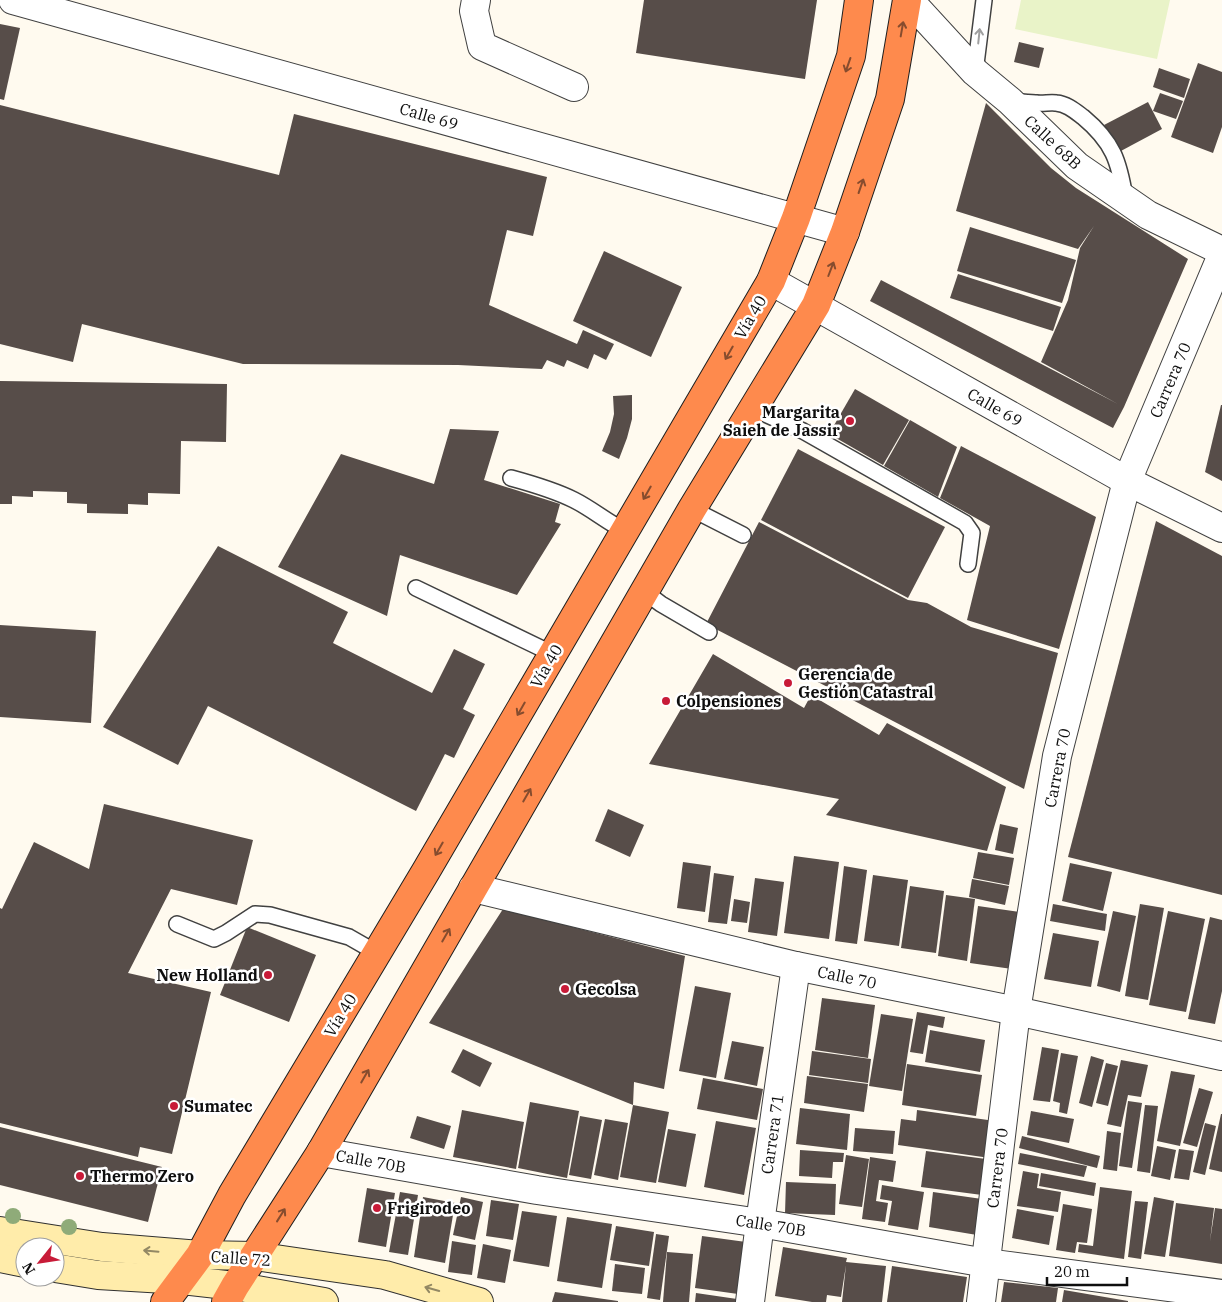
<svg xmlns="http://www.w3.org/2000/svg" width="1222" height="1302" font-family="'IBM Plex Serif',serif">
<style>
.pitch{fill:#e9f3c8}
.building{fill:#574d49}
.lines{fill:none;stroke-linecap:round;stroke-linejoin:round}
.lane-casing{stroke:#414141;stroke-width:18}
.street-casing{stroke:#414141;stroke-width:30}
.secondary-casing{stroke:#303030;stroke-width:30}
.highway-casing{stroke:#1f1f1f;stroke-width:30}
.lane{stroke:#fff;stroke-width:15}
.street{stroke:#fff;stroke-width:28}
.secondary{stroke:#ffecaa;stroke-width:28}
.highway{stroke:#fe8a4d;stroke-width:28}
.tree{fill:#8fab79}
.oneway{stroke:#864c2e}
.oneway2{stroke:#9f9f9f}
.oneway3{stroke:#938864}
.poi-dot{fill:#c81b38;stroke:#fff;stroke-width:2}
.labels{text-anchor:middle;stroke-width:5;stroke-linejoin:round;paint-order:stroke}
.street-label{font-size:16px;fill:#0e0e0e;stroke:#fff}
.poi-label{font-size:16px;font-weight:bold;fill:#0e0e0e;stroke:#fff;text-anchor:start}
</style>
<rect width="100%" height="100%" fill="#fffaef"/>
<path class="pitch" d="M1021,0H1170L1157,59L1015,29Z"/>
<g class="building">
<path d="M644,0H817L805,79L636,53Z"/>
<path d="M0,24L20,28L4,100L0,99Z"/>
<path d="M1019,42L1044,48L1039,68L1014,62Z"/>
<path d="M1198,63L1222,72V127L1213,153L1171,137Z"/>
<path d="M1159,68L1190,79L1184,98L1153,87Z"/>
<path d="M1160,93L1183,101L1176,119L1153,111Z"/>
<path d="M1148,102L1162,129L1119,152L1104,125Z"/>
<path d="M986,103L1051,168L1076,188L1188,259L1124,407L1113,428L870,301L881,280L1118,404L1041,362L1068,300L1080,248L1094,226L1078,249L956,211Z"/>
<path d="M0,105L279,175L294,114L547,177L533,236L507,230L489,305L577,344L583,330L614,344L606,360L594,354L588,369L567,360L564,367L547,360L542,369L458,365L243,364L82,324L73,362L0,344Z"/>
<path d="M970,227L1076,260L1062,303L957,271Z"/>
<path d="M604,251L682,287L651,357L573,321Z"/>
<path d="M958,274L1061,307L1053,331L950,298Z"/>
<path d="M0,381L227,384L226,442L181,441L180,494L148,493V505L128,504V514L87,513V504L67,503V492L33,491V497L12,496V504H0Z"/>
<path d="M855,389L909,420L883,465L829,434Z"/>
<path d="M632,395V419L627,438L619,459L602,451L610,432L614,414L613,396Z"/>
<path d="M1221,405H1222V481L1205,472Z"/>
<path d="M910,420L957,447L938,497L884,466Z"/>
<path d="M450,429L499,431L484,480L560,504L555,522L561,524L517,595L400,555L387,616L278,567L341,454L434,484Z"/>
<path d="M961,446L1096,517L1059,649L967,620L990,526L940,498Z"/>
<path d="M798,449L945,527L908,598L761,520Z"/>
<path d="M1156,521L1222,556V895L1068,857Z"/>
<path d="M759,522L908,600L927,603L971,627L1058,653L1024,789L706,624Z"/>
<path d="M218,546L348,612L333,643L432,693L454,649L485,664L463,709L475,715L454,758L445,754L416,811L208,706L178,765L103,727Z"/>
<path d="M0,625L96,631L91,723L0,717Z"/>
<path d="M713,654L804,708L811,695L879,735L887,723L1006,787L987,851L826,815L839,799L649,764Z"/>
<path d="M104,804L253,840L237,905L171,889L128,973L211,992L172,1154L140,1147L138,1157L0,1123V908L2,909L34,842L89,869Z"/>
<path d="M608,809L644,825L630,857L595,841Z"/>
<path d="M1000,824L1018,828L1013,854L995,850Z"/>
<path d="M978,852L1014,858L1009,885L973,878Z"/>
<path d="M794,856L839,862L829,939L784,933Z"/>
<path d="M683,862L711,866L705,912L677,908Z"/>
<path d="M1070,863L1112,872L1103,911L1062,901Z"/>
<path d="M844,866L867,870L857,944L835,941Z"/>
<path d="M714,873L734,876L727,924L708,922Z"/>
<path d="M873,875L908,880L899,946L864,941Z"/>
<path d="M755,878L784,882L777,936L748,932Z"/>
<path d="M972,879L1009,886L1005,905L969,897Z"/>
<path d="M910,886L944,891L936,953L901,948Z"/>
<path d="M946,895L975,899L967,961L938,956Z"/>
<path d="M734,899L750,902L747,923L731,921Z"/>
<path d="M1053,904L1107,914L1105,931L1050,921Z"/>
<path d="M1140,904L1164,908L1148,1000L1125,996Z"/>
<path d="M978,906L1020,912L1012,969L970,963Z"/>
<path d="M503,909L685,956L664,1089L634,1082L633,1105L429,1023Z"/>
<path d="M1113,911L1136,916L1120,992L1097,986Z"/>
<path d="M1168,911L1205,919L1186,1012L1149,1005Z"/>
<path d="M1210,917L1222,920V991L1215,1024L1188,1019Z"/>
<path d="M247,927L316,955L289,1022L220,995Z"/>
<path d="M1053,933L1099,941L1091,987L1044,979Z"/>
<path d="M695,986L731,993L716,1078L679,1071Z"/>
<path d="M822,998L875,1005L868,1058L815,1050Z"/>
<path d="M917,1012L945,1017L943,1028L928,1025L923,1054L910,1052Z"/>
<path d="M881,1014L913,1019L902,1091L869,1086Z"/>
<path d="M930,1030L985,1040L980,1072L925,1062Z"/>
<path d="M732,1041L764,1047L757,1086L724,1079Z"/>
<path d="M1042,1047L1059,1050L1050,1102L1033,1100Z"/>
<path d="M463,1049L492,1063L480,1087L451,1072Z"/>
<path d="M812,1051L871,1059L868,1083L809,1075Z"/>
<path d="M1061,1053L1078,1056L1067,1114L1059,1112L1060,1103L1053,1101Z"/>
<path d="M1091,1056L1104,1060L1092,1107L1079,1103Z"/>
<path d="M1121,1060L1148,1065L1141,1097L1128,1095L1121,1127L1107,1124Z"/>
<path d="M1106,1063L1118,1066L1108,1106L1096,1103Z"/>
<path d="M907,1064L982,1075L976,1116L902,1105Z"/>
<path d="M1171,1071L1195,1075L1180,1146L1157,1141Z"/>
<path d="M807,1076L868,1084L864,1112L804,1103Z"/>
<path d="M703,1078L763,1089L757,1120L697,1109Z"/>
<path d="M1199,1088L1213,1092L1197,1147L1183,1143Z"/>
<path d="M1128,1101L1142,1103L1132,1168L1119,1166Z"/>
<path d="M530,1102L579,1111L567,1178L518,1168Z"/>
<path d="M633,1105L669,1112L656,1183L620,1177Z"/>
<path d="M1145,1105L1158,1106L1150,1173L1137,1171Z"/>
<path d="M800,1108L850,1114L847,1150L796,1144Z"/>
<path d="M462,1110L524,1122L516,1169L453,1157Z"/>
<path d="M917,1110L995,1121L990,1158L898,1145L901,1119L916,1121Z"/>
<path d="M1031,1111L1074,1119L1069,1143L1027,1135Z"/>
<path d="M1221,1114H1222V1172L1209,1169Z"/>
<path d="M417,1116L451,1126L444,1149L410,1138Z"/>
<path d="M580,1116L602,1120L591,1179L569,1175Z"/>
<path d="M605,1119L628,1123L618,1180L594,1175Z"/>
<path d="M716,1121L756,1128L744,1195L704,1187Z"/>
<path d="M1205,1123L1216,1126L1205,1175L1193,1172Z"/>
<path d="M0,1127L162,1167L148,1222L0,1185Z"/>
<path d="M855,1128L895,1131L893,1154L853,1151Z"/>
<path d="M668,1129L696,1134L686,1187L658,1182Z"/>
<path d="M1107,1131L1121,1133L1117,1171L1103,1169Z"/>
<path d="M1022,1136L1100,1156L1097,1168L1019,1148Z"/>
<path d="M1157,1146L1176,1150L1170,1180L1151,1176Z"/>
<path d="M1179,1149L1194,1151L1189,1180L1174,1178Z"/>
<path d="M800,1150L844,1153L843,1162H833L832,1178L799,1176Z"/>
<path d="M926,1151L986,1159L982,1195L921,1187Z"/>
<path d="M1020,1153L1087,1166L1084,1177L1018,1164Z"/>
<path d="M846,1155L869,1159L862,1207L839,1204Z"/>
<path d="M870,1157L896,1161L893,1182L879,1180L876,1201L888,1203L885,1222L862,1219Z"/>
<path d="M1023,1171L1039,1174L1037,1188L1061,1192L1058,1212L1017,1206Z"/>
<path d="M1041,1173L1096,1183L1094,1196L1039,1186Z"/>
<path d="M786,1182L836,1184L835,1215L785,1213Z"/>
<path d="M882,1185L924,1192L918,1230L888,1225L892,1201L880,1199Z"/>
<path d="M1100,1187L1132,1191L1124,1259L1078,1252L1079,1244L1093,1246Z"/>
<path d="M367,1188L395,1193L386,1247L358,1242Z"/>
<path d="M400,1192L418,1195L408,1255L389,1252Z"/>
<path d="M933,1192L982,1199L977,1235L929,1227Z"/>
<path d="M423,1197L455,1203L445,1263L414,1257Z"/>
<path d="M461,1197L483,1202L475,1240L453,1235Z"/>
<path d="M1154,1197L1174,1201L1165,1257L1144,1254Z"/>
<path d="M491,1200L519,1204L513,1240L486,1236Z"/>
<path d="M1135,1201L1148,1202L1141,1259L1128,1257Z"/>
<path d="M1176,1203L1214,1208L1210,1241L1215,1208L1222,1209V1264L1169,1256Z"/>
<path d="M1063,1204L1092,1209L1087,1243L1077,1242L1075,1253L1056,1250Z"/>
<path d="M1017,1209L1054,1216L1049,1245L1012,1238Z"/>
<path d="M522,1211L557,1216L549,1267L513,1261Z"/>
<path d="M567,1217L612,1224L602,1288L557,1281Z"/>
<path d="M616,1226L654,1232L649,1266L610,1260Z"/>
<path d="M656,1234L669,1236L660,1300L647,1298Z"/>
<path d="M702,1236L746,1242L738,1294L695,1288Z"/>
<path d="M452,1241L476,1245L472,1275L448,1272Z"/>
<path d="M483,1244L511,1250L505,1283L477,1278Z"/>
<path d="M783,1247L847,1258L846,1262L886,1266L882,1302H842L846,1265L841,1297L827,1295L826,1302H812L775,1296Z"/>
<path d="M667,1252L693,1254L689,1302H663Z"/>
<path d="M615,1264L645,1268L642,1294L612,1291Z"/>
<path d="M892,1266L967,1277L963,1302H887Z"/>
<path d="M1004,1282L1058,1288L1056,1302H1001Z"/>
<path d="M1064,1290L1128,1301V1302H1062Z"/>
<path d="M555,1292L618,1301V1302H552Z"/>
<path d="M696,1293L737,1299L736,1302H695Z"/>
</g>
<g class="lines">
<g class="lane-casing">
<g id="lane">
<path d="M975,72L984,0"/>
<path d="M1013,101C1021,102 1029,103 1036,103C1043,104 1050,102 1056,103C1067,104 1075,111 1083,117C1113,142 1119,161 1125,198"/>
<path d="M754,409L803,431L965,523L972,533L968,564"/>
<path d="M511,478C533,484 554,490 574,500C592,509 607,522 625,531"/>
<path d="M692,509L743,535"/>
<path d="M416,588L553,654"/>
<path d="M645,592L661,604L709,632"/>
<path d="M177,924L214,939L226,933L255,914L270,915L349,937L377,953"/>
</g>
</g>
<g class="street-casing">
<g id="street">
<path d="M13,0L845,232"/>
<path d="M476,0L474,11L482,46L574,87"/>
<path d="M909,0L975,72L1010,101L1077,166L1148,215L1222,251"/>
<path d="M771,281L1127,481L1222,528"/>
<path d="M473,888L796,966L1016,1011L1222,1056"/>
<path d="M321,1152L537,1190L760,1223L986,1263L1222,1294"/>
<path d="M750,1302L760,1223L796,966"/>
<path d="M981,1302L1016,1011L1057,756L1127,481L1222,255"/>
</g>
</g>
<g class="secondary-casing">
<g id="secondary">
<path d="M0,1231L102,1247L200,1255L255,1256L385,1275L479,1302"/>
<path d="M0,1258L25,1263"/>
<path d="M55,1268L98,1275L182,1280L235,1286L324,1302"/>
</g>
</g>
<g class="highway-casing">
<g id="highway">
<path d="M165,1302L200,1255L232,1195L426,871L771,281L796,218L851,56L859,0"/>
<path d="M226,1302L235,1286L321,1152L692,509L816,305L845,232L890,99L907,0"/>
</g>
</g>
<use href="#lane" class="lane"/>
<use href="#street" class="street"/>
<use href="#secondary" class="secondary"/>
<use href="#highway" class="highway"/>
</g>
<g class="tree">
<circle cx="13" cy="1216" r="8"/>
<circle cx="69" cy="1227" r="8"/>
</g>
<defs><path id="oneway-shaft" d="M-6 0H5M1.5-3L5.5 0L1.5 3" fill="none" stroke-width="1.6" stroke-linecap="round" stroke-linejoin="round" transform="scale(1.25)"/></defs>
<g class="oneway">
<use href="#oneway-shaft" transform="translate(902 29) rotate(-80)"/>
<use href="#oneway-shaft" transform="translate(848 65) rotate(109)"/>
<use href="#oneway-shaft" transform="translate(861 186) rotate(-71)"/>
<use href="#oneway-shaft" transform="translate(831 269) rotate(-69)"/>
<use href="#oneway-shaft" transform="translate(729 353) rotate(120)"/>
<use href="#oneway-shaft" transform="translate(647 493) rotate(120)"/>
<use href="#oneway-shaft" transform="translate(521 709) rotate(120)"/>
<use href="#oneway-shaft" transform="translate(527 795) rotate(-60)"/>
<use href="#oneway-shaft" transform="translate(439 849) rotate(120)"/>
<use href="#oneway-shaft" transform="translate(446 935) rotate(-60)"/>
<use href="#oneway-shaft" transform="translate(365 1076) rotate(-60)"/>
<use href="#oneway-shaft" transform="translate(281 1215) rotate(-58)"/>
</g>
<use class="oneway2" href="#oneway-shaft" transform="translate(979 36) rotate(-84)"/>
<g class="oneway3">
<use href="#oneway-shaft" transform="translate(151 1251) rotate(-175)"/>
<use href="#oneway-shaft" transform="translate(432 1289) rotate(-164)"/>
</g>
<g class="poi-dot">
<circle cx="850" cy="421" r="5"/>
<circle cx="788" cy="683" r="5"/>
<circle cx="666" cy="701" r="5"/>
<circle cx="268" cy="975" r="5"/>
<circle cx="565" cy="989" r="5"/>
<circle cx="174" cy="1106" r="5"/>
<circle cx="80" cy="1176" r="5"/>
<circle cx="377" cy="1208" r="5"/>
</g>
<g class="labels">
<g class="street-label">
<text transform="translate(429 116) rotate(16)" y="6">Calle 69</text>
<text transform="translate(1053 142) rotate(43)" y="6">Calle 68B</text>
<text transform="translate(750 317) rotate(-60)" y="6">Vía 40</text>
<text transform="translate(1170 380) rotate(-67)" y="6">Carrera 70</text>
<text transform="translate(995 407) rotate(30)" y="6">Calle 69</text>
<text transform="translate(546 666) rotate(-60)" y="6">Vía 40</text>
<text transform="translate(1057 768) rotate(-79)" y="6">Carrera 70</text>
<text transform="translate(847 977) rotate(12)" y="6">Calle 70</text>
<text transform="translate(340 1015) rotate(-59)" y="6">Vía 40</text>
<text transform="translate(772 1134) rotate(-82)" y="6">Carrera 71</text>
<text transform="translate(371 1161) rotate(10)" y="6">Calle 70B</text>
<text transform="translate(997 1168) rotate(-83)" y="6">Carrera 70</text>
<text transform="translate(771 1225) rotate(9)" y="6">Calle 70B</text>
<text transform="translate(241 1258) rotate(4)" y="6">Calle 72</text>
</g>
<g class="poi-label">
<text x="840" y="418" text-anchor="end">Margarita<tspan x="840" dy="18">Saieh de Jassir</tspan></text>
<text x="798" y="680">Gerencia de<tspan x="798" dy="18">Gestión Catastral</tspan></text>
<text x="676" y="707">Colpensiones</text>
<text x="258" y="981" text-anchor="end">New Holland</text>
<text x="575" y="995">Gecolsa</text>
<text x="184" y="1112">Sumatec</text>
<text x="90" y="1182">Thermo Zero</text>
<text x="387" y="1214">Frigirodeo</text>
</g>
</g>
<g transform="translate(40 1262) rotate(240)"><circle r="24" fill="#ffffff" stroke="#9f9f9f"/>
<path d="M0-4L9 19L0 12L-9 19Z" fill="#c81b38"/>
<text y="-8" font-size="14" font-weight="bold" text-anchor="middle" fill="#0e0e0e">N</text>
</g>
<path d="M1047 1277v8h80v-8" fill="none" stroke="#0e0e0e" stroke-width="2.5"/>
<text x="1054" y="1277" font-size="15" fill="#0e0e0e" stroke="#ffffff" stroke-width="4" paint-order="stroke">20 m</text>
</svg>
